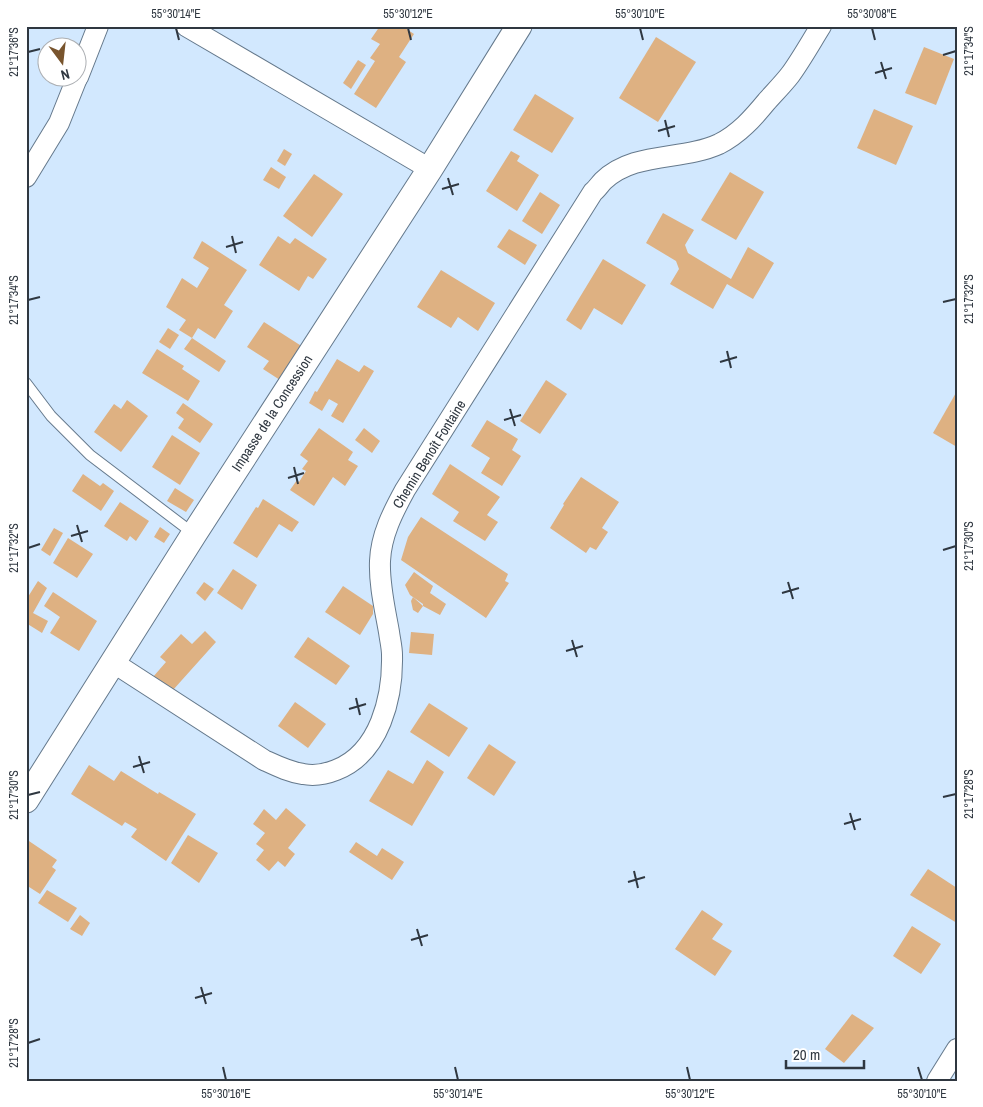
<svg xmlns="http://www.w3.org/2000/svg" width="983" height="1107" font-family="'Archivo Narrow',sans-serif">
<style>
.building{fill:#deb182}
.lines{fill:none;stroke-linecap:round;stroke-linejoin:round}
.service-casing{stroke:#65798c;stroke-width:12}
.minor-casing{stroke:#65798c;stroke-width:22}
.tertiary-casing{stroke:#65798c;stroke-width:27}
.service{stroke:#fff;stroke-width:10}
.minor{stroke:#fff;stroke-width:20}
.tertiary{stroke:#fff;stroke-width:25}
.ticks{fill:none;stroke:#2f3740;stroke-width:2}
.labels{text-anchor:middle;stroke-width:4;stroke-linejoin:round;paint-order:stroke}
.street-label{font-size:14px;fill:#2f3740;stroke:#fff}
.neatline{fill:none;stroke:#2f3740;stroke-width:2}
.ticks-label{font-size:12px;text-anchor:middle;fill:#2f3740}
</style>
<rect width="100%" height="100%" fill="#d2e8fe"/>
<g class="building">
<path d="M380,26H402L414,34L399,57L406,62L376,108L354,94L375,61L370,58L380,44L371,39Z"/>
<path d="M656,37L696,62L658,122L619,98Z"/>
<path d="M924,47L954,59L936,105L905,93Z"/>
<path d="M358,60L366,65L351,89L343,83Z"/>
<path d="M535,94L574,118L552,153L513,130Z"/>
<path d="M874,109L913,126L896,165L857,148Z"/>
<path d="M284,149L292,154L285,166L277,161Z"/>
<path d="M511,151L520,156L517,161L539,175L517,211L486,191Z"/>
<path d="M271,167L286,177L279,189L263,180Z"/>
<path d="M730,172L764,192L736,240L701,220Z"/>
<path d="M314,174L343,194L312,237L283,216Z"/>
<path d="M540,192L560,205L542,234L522,221Z"/>
<path d="M663,213L694,230L685,245L688,253L731,279L748,247L774,263L753,299L727,284L713,309L670,284L679,269L676,261L646,243Z"/>
<path d="M509,229L537,245L525,265L497,247Z"/>
<path d="M278,236L290,244L295,238L327,259L313,279L308,276L299,291L259,265Z"/>
<path d="M202,241L247,270L224,305L233,311L215,339L198,328L192,338L226,361L219,372L184,349L192,338L179,330L186,320L166,307L182,278L197,288L209,268L193,258Z"/>
<path d="M603,259L646,285L622,325L594,308L581,330L566,320Z"/>
<path d="M441,270L495,303L478,331L458,317L451,328L417,307Z"/>
<path d="M264,322L303,347L280,380L263,369L269,361L247,347Z"/>
<path d="M168,328L179,335L170,349L159,342Z"/>
<path d="M157,349L184,366L182,369L200,381L188,401L142,373Z"/>
<path d="M337,359L359,372L364,365L374,371L343,423L331,416L338,404L329,399L322,411L309,403L315,391L317,392Z"/>
<path d="M546,380L567,394L540,434L520,421Z"/>
<path d="M957,391V447L933,433Z"/>
<path d="M127,400L148,416L121,452L94,432L114,404L121,409Z"/>
<path d="M183,403L213,424L200,443L178,428L184,419L176,413Z"/>
<path d="M487,420L518,439L512,450L521,456L502,486L481,473L490,458L471,446Z"/>
<path d="M319,428L353,452L348,460L358,466L345,486L333,477L314,506L290,490L297,480L299,482L306,471L302,469L308,461L300,455Z"/>
<path d="M364,428L380,441L372,453L355,440Z"/>
<path d="M172,435L200,453L180,485L152,467Z"/>
<path d="M450,464L500,497L487,515L498,522L485,541L453,521L459,512L432,494Z"/>
<path d="M83,474L100,486L103,483L114,491L101,511L72,491Z"/>
<path d="M581,477L619,502L602,528L608,532L596,550L590,547L586,553L550,528L564,505L563,504Z"/>
<path d="M175,488L194,500L186,512L167,501Z"/>
<path d="M263,499L299,522L292,532L279,524L257,558L233,543L256,507L258,508Z"/>
<path d="M120,502L149,521L136,541L130,536L127,541L104,526Z"/>
<path d="M421,517L508,574L505,581L509,583L486,618L401,560L408,537Z"/>
<path d="M160,527L170,534L164,543L154,537Z"/>
<path d="M54,528L63,533L50,556L41,550Z"/>
<path d="M68,538L93,554L77,578L53,563Z"/>
<path d="M233,569L257,585L242,610L217,593Z"/>
<path d="M414,572L433,586L430,593L446,604L440,615L423,606V604L410,595L405,585Z"/>
<path d="M38,581L47,588L33,613L48,621L42,633L26,623V600Z"/>
<path d="M204,582L214,589L205,601L196,593Z"/>
<path d="M343,586L373,606V614L360,635L325,612Z"/>
<path d="M53,592L97,621L79,651L50,633L60,617L44,606Z"/>
<path d="M413,597L423,606L418,613L413,610L411,601Z"/>
<path d="M205,631L216,642L173,690L153,677L166,662L160,657L181,634L192,644Z"/>
<path d="M411,632L434,634L432,655L409,653Z"/>
<path d="M308,637L350,666L336,685L294,657Z"/>
<path d="M295,702L326,724L308,748L278,726Z"/>
<path d="M429,703L468,728L449,757L410,732Z"/>
<path d="M489,744L516,762L494,796L467,778Z"/>
<path d="M427,760L444,772L412,826L369,801L388,770L413,784Z"/>
<path d="M89,765L114,781L121,771L158,794L159,792L196,814L166,861L131,837L137,829L125,822L122,826L71,794Z"/>
<path d="M286,808L306,825L288,848L295,854L285,867L278,861L269,871L256,860L264,850L256,844L265,833L253,824L264,809L276,820Z"/>
<path d="M188,835L218,853L199,883L171,863Z"/>
<path d="M26,839L57,860L52,867L56,870L40,894L26,885Z"/>
<path d="M356,842L377,856L382,848L404,862L392,880L349,852Z"/>
<path d="M928,869L957,888V923L910,895Z"/>
<path d="M47,890L77,908L68,922L38,903Z"/>
<path d="M702,910L723,924L712,939L732,951L715,976L675,949Z"/>
<path d="M80,915L90,923L82,936L70,929Z"/>
<path d="M912,926L941,944L921,974L893,956Z"/>
<path d="M852,1014L874,1028L844,1063L825,1049Z"/>
</g>
<g class="lines">
<g class="service-casing">
<path id="service" d="M26,383L51,416L90,455L194,534"/>
</g>
<g class="minor-casing">
<g id="minor">
<path d="M186,26L430,169"/>
<path d="M78,77L98,26"/>
<path d="M26,177L59,123L77,78"/>
<path d="M114,663L264,760C277,766 289,772 303,774C313,776 326,774 336,770C380,753 393,697 392,655C392,647 390,640 389,632C385,609 379,585 380,561C381,535 393,512 405,490L593,192C597,189 600,184 603,181C634,151 682,161 719,144C739,134 753,118 767,101C775,92 783,84 790,75C801,60 811,42 821,26"/>
<path d="M937,1081L957,1049"/>
</g>
</g>
<g class="tertiary-casing">
<path id="tertiary" d="M26,800L194,534L430,169L519,26"/>
</g>
<use href="#service" class="service"/>
<use href="#minor" class="minor"/>
<use href="#tertiary" class="tertiary"/>
</g>
<path class="ticks" d="M176,28L179,40M408,28L411,40M640,28L643,40M872,28L875,40M28,52L40,49M943,55L956,51M881,62L886,79M875,73L892,68M665,120L669,137M658,131L675,126M448,178L453,195M442,189L459,184M232,236L236,253M226,247L243,242M28,300L40,297M943,302L956,299M727,351L731,368M720,362L737,357M510,409L515,426M504,420L521,415M294,467L298,484M288,478L304,473M77,525L82,542M71,536L88,531M28,548L40,544M943,550L956,546M788,582L793,599M782,593L799,588M572,640L577,657M566,651L583,646M356,698L360,715M349,709L366,704M139,756L144,773M133,767L150,762M28,795L40,792M943,797L956,794M850,813L855,830M844,824L861,819M634,871L638,888M628,882L645,877M417,929L422,946M411,940L428,935M201,987L206,1004M195,998L212,993M28,1043L40,1039M223,1067L226,1080M455,1067L458,1080M687,1067L690,1080M918,1067L922,1080"/>
<g class="labels">
<g class="street-label">
<text transform="translate(272 413) rotate(-57)" y="5">Impasse de la Concession</text>
<text transform="translate(429 454) rotate(-58)" y="5">Chemin Benoît Fontaine</text>
</g>
</g>
<rect width="983" height="1107" fill="none" stroke="#ffffff" stroke-width="55"/>
<g transform="translate(62 62) rotate(165)"><circle r="24" fill="#ffffff" stroke="#acafb3"/>
<path d="M0-4L9 19L0 12L-9 19Z" fill="#78542d"/>
<text y="-8" font-size="14" font-weight="bold" text-anchor="middle" fill="#2f3740">N</text>
</g>
<path d="M786 1060v8h78v-8" fill="none" stroke="#2f3740" stroke-width="2.5"/>
<text x="793" y="1060" font-size="15" fill="#2f3740" stroke="#ffffff" stroke-width="4" paint-order="stroke">20 m</text>
<rect x="28" y="28" width="928" height="1052" class="neatline"/>
<g class="ticks-label">
<text x="176" y="18">55°30'14"E</text>
<text x="408" y="18">55°30'12"E</text>
<text x="640" y="18">55°30'10"E</text>
<text x="872" y="18">55°30'08"E</text>
<text transform="translate(969 51) rotate(-90)" y="4">21°17'34"S</text>
<text transform="translate(14 52) rotate(-90)" y="4">21°17'36"S</text>
<text transform="translate(969 299) rotate(-90)" y="4">21°17'32"S</text>
<text transform="translate(14 300) rotate(-90)" y="4">21°17'34"S</text>
<text transform="translate(969 546) rotate(-90)" y="4">21°17'30"S</text>
<text transform="translate(14 548) rotate(-90)" y="4">21°17'32"S</text>
<text transform="translate(969 794) rotate(-90)" y="4">21°17'28"S</text>
<text transform="translate(14 795) rotate(-90)" y="4">21°17'30"S</text>
<text transform="translate(14 1043) rotate(-90)" y="4">21°17'28"S</text>
<text x="226" y="1098">55°30'16"E</text>
<text x="458" y="1098">55°30'14"E</text>
<text x="690" y="1098">55°30'12"E</text>
<text x="922" y="1098">55°30'10"E</text>
</g>
</svg>
